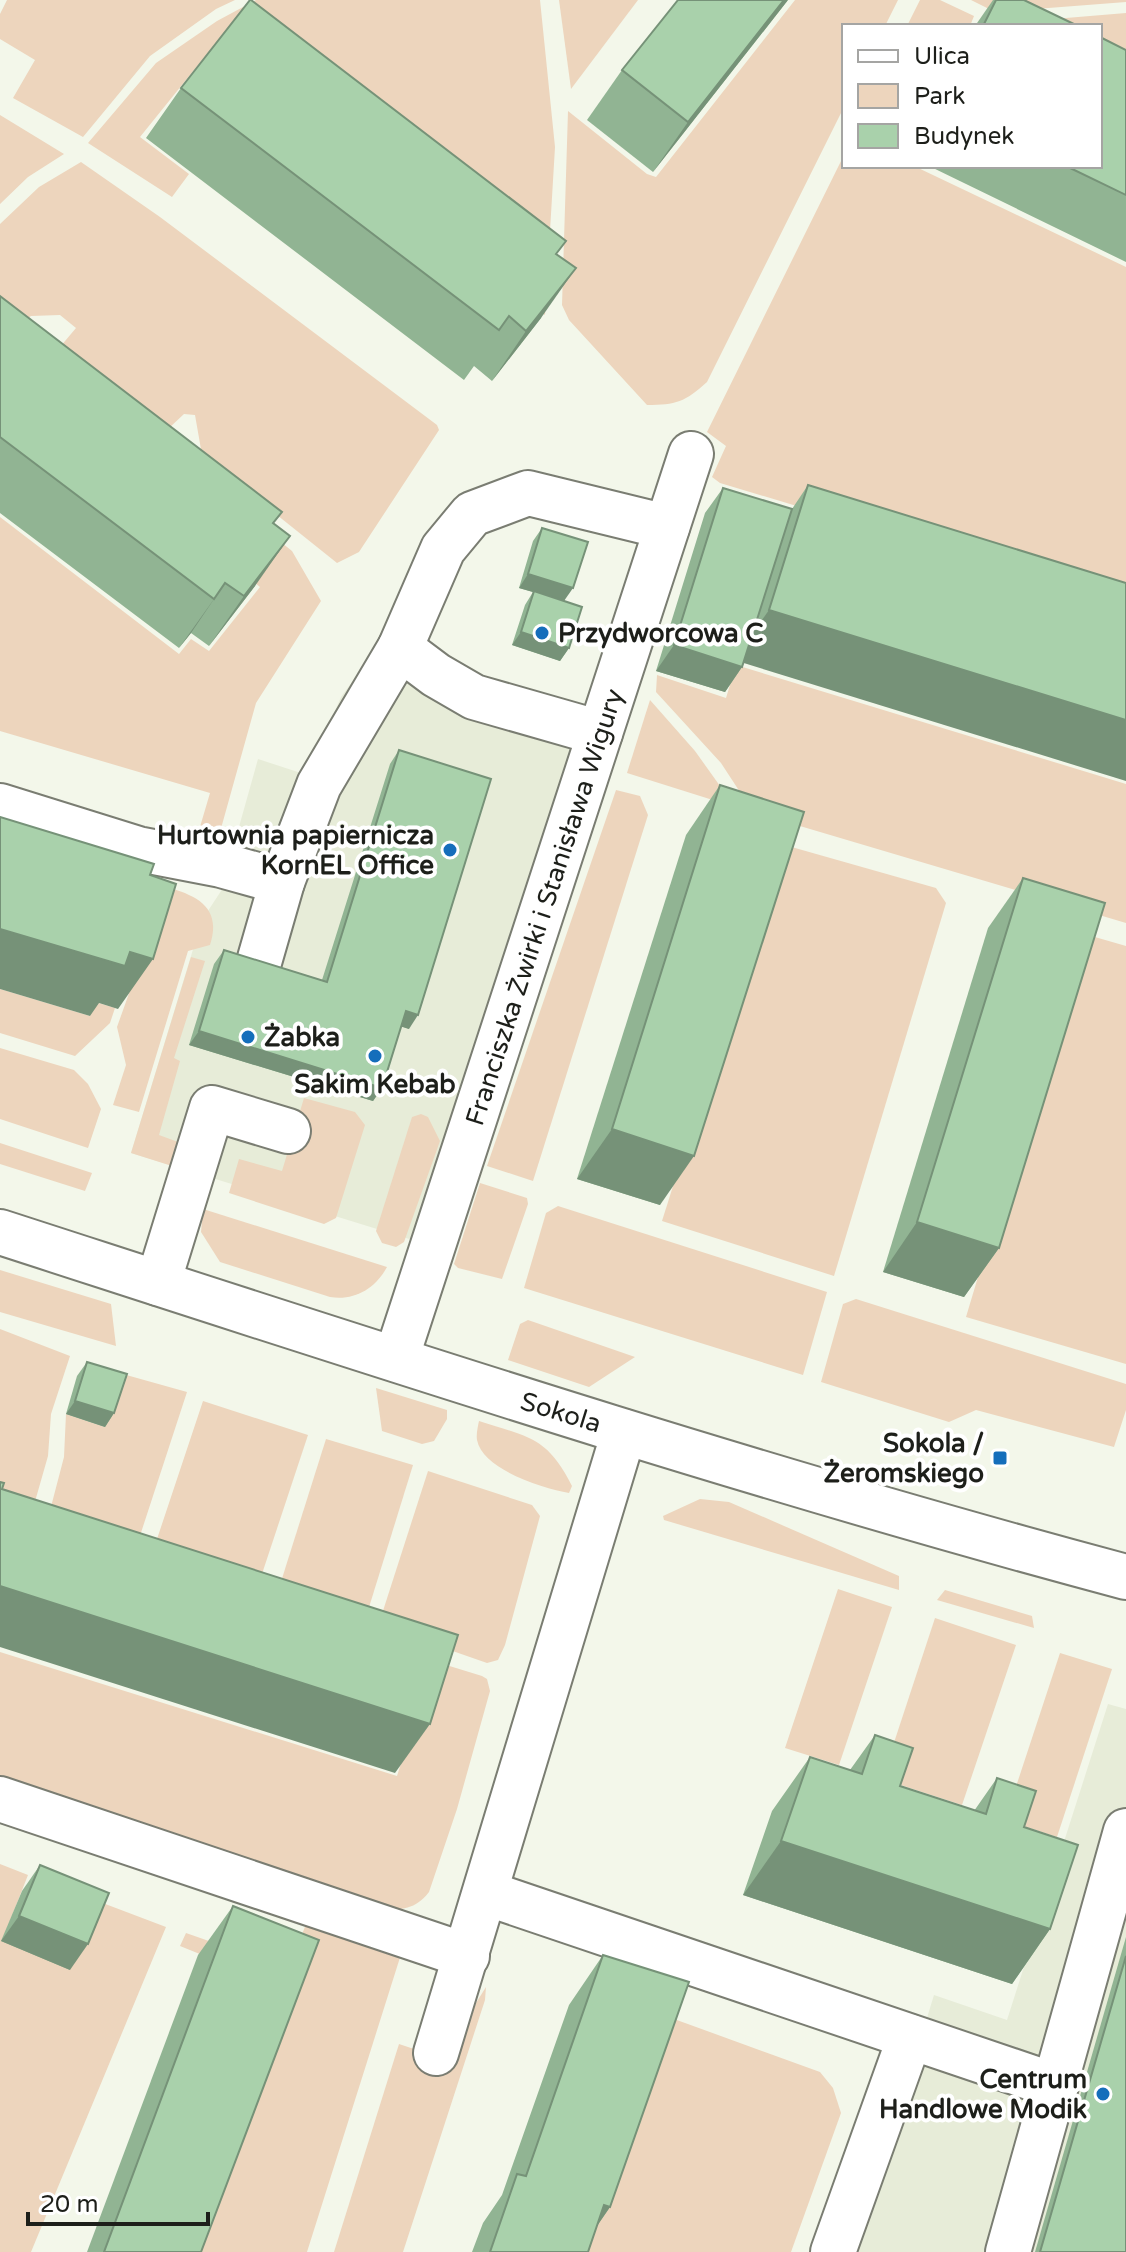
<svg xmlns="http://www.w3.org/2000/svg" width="1126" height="2252" font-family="'Varela Round',sans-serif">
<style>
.built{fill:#e7ecd8}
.green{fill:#edd5bd}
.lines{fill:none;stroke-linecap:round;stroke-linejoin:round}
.minor-casing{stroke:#7a7d72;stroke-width:48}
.minor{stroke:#fff;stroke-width:44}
.wall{fill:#91b493}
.shaded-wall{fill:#769278}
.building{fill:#a9d1ab;stroke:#769278;stroke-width:2}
.poi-dot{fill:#156ebb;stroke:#fff;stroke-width:3}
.labels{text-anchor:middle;stroke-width:8;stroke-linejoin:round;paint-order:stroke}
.poi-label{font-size:26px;font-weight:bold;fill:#1d1f1a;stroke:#fff;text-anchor:end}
.street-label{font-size:26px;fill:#1d1f1a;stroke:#fff}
</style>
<rect width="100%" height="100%" fill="#f3f7ea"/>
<g class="built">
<path d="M383,639L596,742L432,1246L131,1153L202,920L221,891L258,759L307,775L341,697Z"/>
<path d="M1108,1704L1126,1709V2252H855L934,1995L1007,2020Z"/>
</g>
<g class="green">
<path d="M7,0H235L216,9L150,56L83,137L13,98L35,60L0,39V14Z"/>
<path d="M256,0H540L555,147L545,315L215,44L140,137L189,174L172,197L88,143L156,63L217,21Z"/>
<path d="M559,0H638L571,89Z"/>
<path d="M795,0H898L885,26H844V107L707,382C685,402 676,405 647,405L569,320L562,305L568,111L647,174L656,177Z"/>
<path d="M920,0H940L974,16L970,26H907Z"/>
<path d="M971,0H1126V2L995,12Z"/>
<path d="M1126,13V51L1100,59V26H1030V21Z"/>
<path d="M0,115L64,154L28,177L0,204Z"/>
<path d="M844,155V166H914L1126,267V605L720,483L712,477L726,446L707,432Z"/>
<path d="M81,162L160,217L437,425L439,430L359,552L337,563L202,455L195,415L184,414L168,429L60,347L76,328L60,315L31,316L21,323L0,302V224L39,187Z"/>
<path d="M247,515L292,551L321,601L256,703L220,832L197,837L210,793L0,731V517L179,654L191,639L209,651L260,587L242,572Z"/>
<path d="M736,665L1126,784V923L753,812L721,763L656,692L657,675L726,698Z"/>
<path d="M650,700L695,751L735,807L627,773Z"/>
<path d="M616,790L640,796L648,815L533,1181L487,1166Z"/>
<path d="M781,844L936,888L946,903L834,1276L662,1221Z"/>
<path d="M167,887C198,896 222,908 210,945L188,951L139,1112L113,1105L126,1065L117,1027Z"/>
<path d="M1081,933L1126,946V1364L966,1317Z"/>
<path d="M191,957L205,961L174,1058L180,1061L159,1135L178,1142L172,1166L131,1153Z"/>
<path d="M0,989L90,1016L95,1002L115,1008L110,1023L75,1056L0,1033Z"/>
<path d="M0,1048L74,1070L88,1084L101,1109L88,1148L0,1119Z"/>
<path d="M304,1098L355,1112L365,1125L336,1218L324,1224L229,1193L239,1159L282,1171Z"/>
<path d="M421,1114L428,1117L440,1141L404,1242L396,1247L382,1243L376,1231L412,1117Z"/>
<path d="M0,1143L92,1173L85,1191L0,1164Z"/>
<path d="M480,1183L527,1198L528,1204L502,1279L458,1268L454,1264Z"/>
<path d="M558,1206L827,1292L803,1375L524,1288L546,1213Z"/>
<path d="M203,1209L387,1267C375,1289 354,1301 330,1297L220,1262L201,1232Z"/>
<path d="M0,1270L111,1304L116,1346L0,1312Z"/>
<path d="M856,1299L1126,1384V1410L1114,1447L976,1410L949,1422L821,1382L843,1304Z"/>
<path d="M528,1320L635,1357L589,1387L508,1360L520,1324Z"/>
<path d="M0,1329L70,1356L51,1414L48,1456L32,1512L0,1510Z"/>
<path d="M112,1371L187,1392L135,1551L47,1522L64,1457L66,1414L105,1427Z"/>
<path d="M376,1388L447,1410V1419L434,1441L422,1444L382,1431Z"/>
<path d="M203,1401L308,1435L257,1589L152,1554Z"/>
<path d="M479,1421C528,1437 547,1436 572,1486L569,1493C543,1488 483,1470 477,1440C476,1434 478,1426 479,1421Z"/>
<path d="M326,1439L413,1465L366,1617L279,1588Z"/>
<path d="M428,1471L532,1505L540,1516L505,1645L498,1660L487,1663L381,1626V1617Z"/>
<path d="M700,1499L729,1502L899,1576V1590L664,1520L663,1516Z"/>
<path d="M838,1589L892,1607L839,1765L785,1748Z"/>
<path d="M945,1590L1032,1616L1034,1628L937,1600Z"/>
<path d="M935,1618L1016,1645L962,1805L882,1779Z"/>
<path d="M378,1644L482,1676L487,1679L490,1691L457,1809L429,1892C415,1910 402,1909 381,1911L0,1783V1652L397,1776L426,1685Z"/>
<path d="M1060,1653L1112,1669L1057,1837L1005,1820Z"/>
<path d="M0,1864L28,1875L2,1941L71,1891L166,1927L31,2252H0Z"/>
<path d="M309,1916L403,1948L307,2252H187L286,1989L180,1946L186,1933L289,1969Z"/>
<path d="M486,1987L485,2000L403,2252H334L399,2044L456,2063L476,2003Z"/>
<path d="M663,2015L820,2072L833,2088L841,2113L791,2252H580Z"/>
</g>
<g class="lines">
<g class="minor-casing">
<g id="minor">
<path d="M400,648L443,549L472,514L528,493L667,527"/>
<path d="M0,806L138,849L221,865L282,882L319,785L400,648L436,675L474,697L600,733"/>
<path d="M257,969L282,882"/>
<path d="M0,1232C374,1353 747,1476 1126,1577"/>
<path d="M158,1283L212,1108L288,1131"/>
<path d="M396,1359L691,454"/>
<path d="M0,1799L467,1956"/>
<path d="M486,1893L1056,2086"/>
<path d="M436,2053L624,1432"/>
<path d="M833,2252L910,2037"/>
<path d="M1008,2252L1126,1831"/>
</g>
</g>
<use href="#minor" class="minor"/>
</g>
<g class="wall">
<path d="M788,0L653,172L587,120L622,70Z"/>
<path d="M993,0H1024L1078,26H975Z"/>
<path d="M1126,50V262L929,166H1100Z"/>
<path d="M181,88L556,254L541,318L492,381L474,366L464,380L146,138Z"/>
<path d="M0,296L273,524L255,586L209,646L191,633L179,648L0,513Z"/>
<path d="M808,485L1126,583L744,663L742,667L725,692L656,671L705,513L723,488L792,509Z"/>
<path d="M542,528L564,601L569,648L560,661L512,645L525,605L533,592L519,588L533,541Z"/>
<path d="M399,750L409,1029L401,1026L382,1088L373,1101L189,1045L214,964L224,950L322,980L390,764Z"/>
<path d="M720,785L660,1205L577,1179L686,835Z"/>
<path d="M1023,878L999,1248L964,1297L883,1272L988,928Z"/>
<path d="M87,1362L114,1413L105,1427L66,1414L77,1376Z"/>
<path d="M875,1735L900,1786L974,1811L997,1778L1024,1827L1050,1929L1012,1984L743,1895L772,1811L810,1757L850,1770Z"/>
<path d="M40,1865L70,1970L1,1941L22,1891Z"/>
<path d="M233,1906L201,2252H87L198,1955Z"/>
<path d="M1126,1937V2252H1035Z"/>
<path d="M603,1955L610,2207L597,2226L588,2252H472L483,2223L502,2195L569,2005Z"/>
</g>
<g class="shaded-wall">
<path d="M784,0H788L653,172L688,122Z"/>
<path d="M576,268L541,318L492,381L526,331Z"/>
<path d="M290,536L255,586L209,646L244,596Z"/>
<path d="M528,574L573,588L564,601L519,588Z"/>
<path d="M225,583L191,633L179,648L214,599Z"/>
<path d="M769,610L1126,720V781L734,660Z"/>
<path d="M521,632L569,648L560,661L512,645Z"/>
<path d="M674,645L742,667L725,692L656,671Z"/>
<path d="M0,929L130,952L153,959L118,1009L99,1003L90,1016L0,989Z"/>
<path d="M406,1011L418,1015L409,1029L396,1025Z"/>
<path d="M199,1031L382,1088L373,1101L189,1045Z"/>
<path d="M612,1129L694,1156L660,1205L577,1179Z"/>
<path d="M917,1222L999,1248L964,1297L883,1272Z"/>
<path d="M75,1401L114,1413L105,1427L66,1414Z"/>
<path d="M0,1586L430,1724L395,1773L0,1647Z"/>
<path d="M781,1841L1050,1929L1012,1984L743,1895Z"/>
<path d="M19,1916L88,1944L70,1970L1,1941Z"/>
<path d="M604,2205L610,2207L579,2252Z"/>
</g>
<g class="building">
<path d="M250,0H251L566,241L556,254L576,268L526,331L509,316L499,330L181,88Z"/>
<path d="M678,0H784L688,122L622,70Z"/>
<path d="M996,0H1024L1078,26H983Z"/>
<path d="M1100,37L1126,50V195L1066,166H1100Z"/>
<path d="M0,296L282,512L273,523L290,536L244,596L225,583L214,599L0,437Z"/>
<path d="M808,485L1126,583V720L769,610Z"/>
<path d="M723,488L792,509L742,667L674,645Z"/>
<path d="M542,528L588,542L573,588L528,574Z"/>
<path d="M534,591L582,607L569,648L521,632Z"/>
<path d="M399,750L491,779L418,1015L406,1011L382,1088L199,1031L224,950L327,982Z"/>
<path d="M720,785L804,812L694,1156L612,1129Z"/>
<path d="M0,817L154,864L150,875L176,884L153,959L130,952L125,966L0,929Z"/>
<path d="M1023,878L1105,903L999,1248L917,1222Z"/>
<path d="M87,1362L127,1374L114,1413L75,1401Z"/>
<path d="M0,1482L4,1483L2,1489L458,1635L430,1724L0,1586Z"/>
<path d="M875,1735L913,1748L900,1786L986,1814L997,1778L1036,1791L1024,1827L1078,1845L1050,1929L781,1841L810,1757L862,1774Z"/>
<path d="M40,1865L109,1893L88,1944L19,1916Z"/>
<path d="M233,1906L319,1940L201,2252H104Z"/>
<path d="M603,1955L689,1982L610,2207L604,2205L588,2252H490L517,2174L526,2176Z"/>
<path d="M1126,1956V2252H1040Z"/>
</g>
<g class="poi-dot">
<circle cx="542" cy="633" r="8"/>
<circle cx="450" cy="850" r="8"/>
<circle cx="248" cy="1037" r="8"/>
<circle cx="375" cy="1056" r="8"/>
<rect x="992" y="1450" width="16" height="16" rx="4"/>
<circle cx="1103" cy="2094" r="8"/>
</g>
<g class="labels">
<g class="poi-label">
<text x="558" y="642" text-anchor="start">Przydworcowa C</text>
<text x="434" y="844">Hurtownia papiernicza<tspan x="434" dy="30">KornEL Office</tspan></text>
<text x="264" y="1046" text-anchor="start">Żabka</text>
<text x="375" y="1093" text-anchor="middle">Sakim Kebab</text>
<text x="984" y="1452">Sokola /<tspan x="984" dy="30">Żeromskiego</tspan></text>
<text x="1087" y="2088">Centrum<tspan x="1087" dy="30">Handlowe Modik</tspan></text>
</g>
<g class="street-label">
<text transform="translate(544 907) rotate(-72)" y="9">Franciszka Żwirki i Stanisława Wigury</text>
<text transform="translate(561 1412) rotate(17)" y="9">Sokola</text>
</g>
</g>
<rect x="842" y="24" width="260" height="144" fill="#ffffff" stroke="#a5a5a3" stroke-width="2"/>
<rect x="858" y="50" width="40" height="12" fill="#ffffff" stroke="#a5a5a3" stroke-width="2"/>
<text x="914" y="64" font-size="24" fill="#1d1f1a">Ulica</text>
<rect x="858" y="84" width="40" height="24" fill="#edd5bd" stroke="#a5a5a3" stroke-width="2"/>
<text x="914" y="104" font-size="24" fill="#1d1f1a">Park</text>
<rect x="858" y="124" width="40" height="24" fill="#a9d1ab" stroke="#a5a5a3" stroke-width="2"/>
<text x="914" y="144" font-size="24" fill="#1d1f1a">Budynek</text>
<path d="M28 2212v12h180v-12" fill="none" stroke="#1d1f1a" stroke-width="4"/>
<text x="40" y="2212" font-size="24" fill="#1d1f1a" stroke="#ffffff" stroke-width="6" paint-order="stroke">20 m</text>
</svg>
